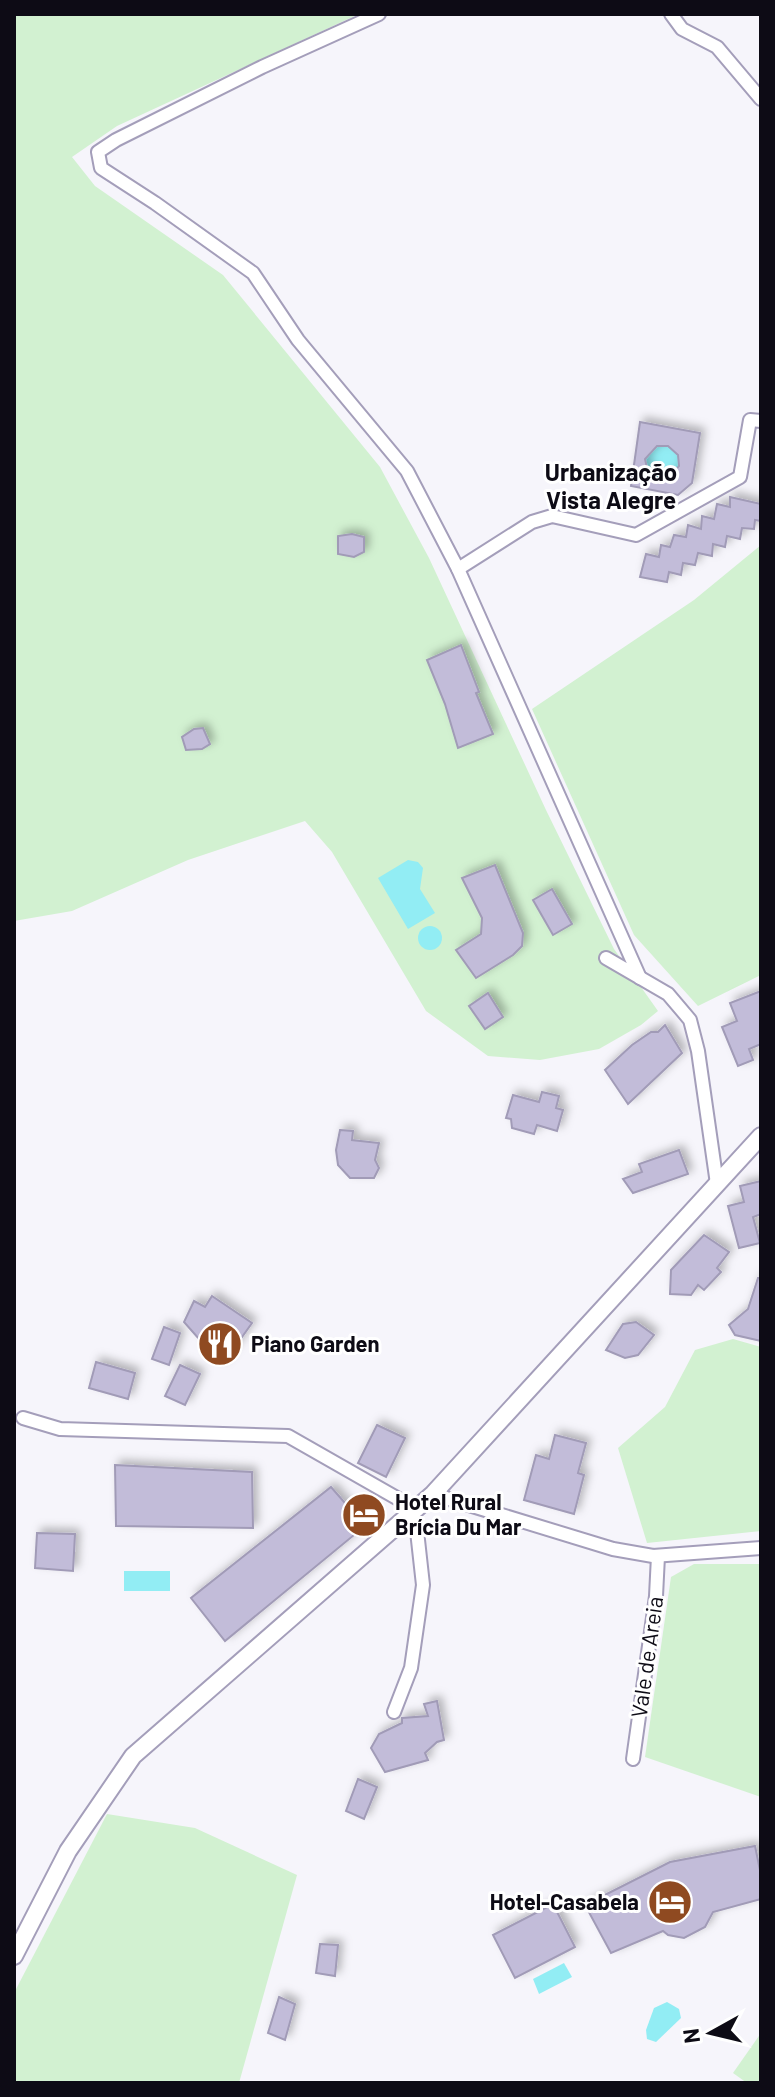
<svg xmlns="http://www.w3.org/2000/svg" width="775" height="2097" font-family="Barlow,sans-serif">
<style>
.green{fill:#d2f1d1}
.water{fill:#92edf4}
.building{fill:#c2bcd9;stroke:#a19bb7;stroke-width:2;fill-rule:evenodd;filter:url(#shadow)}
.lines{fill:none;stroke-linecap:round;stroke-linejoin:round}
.minor-casing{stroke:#a49eba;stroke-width:16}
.tertiary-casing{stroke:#a49eba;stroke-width:20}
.minor{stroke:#fff;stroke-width:12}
.tertiary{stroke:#fff;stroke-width:16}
.labels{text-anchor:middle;stroke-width:6;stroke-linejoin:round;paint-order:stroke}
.poi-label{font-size:22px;font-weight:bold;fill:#0d0b15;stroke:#fff;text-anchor:start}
.street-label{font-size:22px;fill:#0d0b15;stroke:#fff}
.neighbourhood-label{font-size:24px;font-weight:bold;fill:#0d0b15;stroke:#fff}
</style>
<defs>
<filter id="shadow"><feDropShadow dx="4.5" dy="-4.5" stdDeviation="4" flood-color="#0004"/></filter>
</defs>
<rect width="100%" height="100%" fill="#f6f5fb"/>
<g class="green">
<path d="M14,14H359L117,126L72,157L95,186L223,275L380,467L429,558L546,810L614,949L658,1011L641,1025L599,1049L540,1060L488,1056L426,1011L332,852L305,821L188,860L72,911L14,921Z"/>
<path d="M761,545V975L698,1006L634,935L532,709L694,600Z"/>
<path d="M733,1339L761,1347V1531L647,1543L618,1448L665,1407L695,1350Z"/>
<path d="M694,1564H761V1797L645,1757L671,1577Z"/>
<path d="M107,1814L195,1828L297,1875L239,2083H14V1993Z"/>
<path d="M761,2033V2083H747L733,2073Z"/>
</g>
<g class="water">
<circle cx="662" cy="462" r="17"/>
<path d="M408,860L418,862L423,868L420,889L435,913L408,929L378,878Z"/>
<circle cx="430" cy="938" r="12"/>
<rect x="124" y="1571" width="46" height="20"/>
<path d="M564,1963L572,1977L539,1994L533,1979Z"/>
<path d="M667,2002L679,2009L681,2018L656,2042L647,2039L646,2030L654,2008Z"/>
</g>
<g class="building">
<path d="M640,422L700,433L692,483L678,495L631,486ZM657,446H668L678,455L679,466L669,478H655L647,468L645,459Z"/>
<path d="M730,497L761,504V521L755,520L754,529L742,528L740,539L727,536L725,547L713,544L712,556L698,553L695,565L683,563L681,575L669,572L667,582L640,577L646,554L659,557L661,545L670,547L674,535L686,537L688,525L701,529L702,516L714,519L717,504L730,507Z"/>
<path d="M352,534L364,537V552L354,557L338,554V536Z"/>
<path d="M461,645L479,692L476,693L493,734L458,748L445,704L427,660Z"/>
<path d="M203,728L210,744L202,749L186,750L182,737L194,729Z"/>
<path d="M495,865L523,933L522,946L513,955L476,978L456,950L481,934L482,918L462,878Z"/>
<path d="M552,889L572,924L553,935L533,900Z"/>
<path d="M761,991V1044L749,1049L753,1060L738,1066L722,1027L737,1021L730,1003Z"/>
<path d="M488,993L503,1017L485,1029L469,1006Z"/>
<path d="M665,1025L682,1053L628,1104L605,1070L632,1045L651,1032H658Z"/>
<path d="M542,1092L559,1096L556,1108L563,1110L557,1131L537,1125L534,1134L512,1128L511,1119L506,1118L513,1095L539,1102Z"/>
<path d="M340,1130L353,1131L352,1140L379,1143L375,1160L379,1168L374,1178H350L338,1165L336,1150Z"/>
<path d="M679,1150L688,1174L633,1193L623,1179L642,1172L639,1164Z"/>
<path d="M761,1181V1214L753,1217L760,1243L739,1248L728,1206L744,1202L740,1186Z"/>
<path d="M704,1235L729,1252L717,1268L721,1272L704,1290L698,1285L691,1295L670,1294L671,1270Z"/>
<path d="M758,1278H761V1341L735,1335L729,1325L748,1309Z"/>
<path d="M212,1296L252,1323L222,1365L184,1322L194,1301L205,1307Z"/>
<path d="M636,1322L654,1335L638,1355L625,1358L606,1350L623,1324Z"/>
<path d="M164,1327L180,1333L169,1365L152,1359Z"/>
<path d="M96,1362L135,1373L128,1399L89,1388Z"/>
<path d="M180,1365L200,1374L185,1405L165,1396Z"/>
<path d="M377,1425L405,1438L386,1477L358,1463Z"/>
<path d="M555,1435L586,1443L578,1473L584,1475L574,1514L524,1500L536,1455L549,1459Z"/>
<path d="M115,1465L252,1472L253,1528L116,1526Z"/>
<path d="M331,1487L365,1526L225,1641L191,1598Z"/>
<path d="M37,1533L75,1534L73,1571L35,1568Z"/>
<path d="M437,1701L444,1740L437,1742L425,1753L428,1760L385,1772L371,1748L379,1734L402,1723V1718L428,1716L424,1704Z"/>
<path d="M358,1779L377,1787L364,1819L346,1811Z"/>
<path d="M755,1846L761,1875V1899L713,1912L705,1927L684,1938L668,1935L663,1931L611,1953L585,1905L670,1862Z"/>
<path d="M553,1904L575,1947L515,1978L493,1935Z"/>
<path d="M320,1944L338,1945L335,1976L316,1973Z"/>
<path d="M279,1997L295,2004L285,2040L268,2033Z"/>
</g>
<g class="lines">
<g class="minor-casing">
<g id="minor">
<path d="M379,14L262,67L116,140L98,152L101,168L155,203L253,273L298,340L407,471L458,569L640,978"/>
<path d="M671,14L682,29L717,47L761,99"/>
<path d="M458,569L532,522L552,516L636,535L740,477L750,420L761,421"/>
<path d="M606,958L668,994L690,1020L698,1051L717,1184"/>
<path d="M23,1418L60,1429L288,1436L416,1509"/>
<path d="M433,1494L613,1549L653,1556L761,1548"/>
<path d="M394,1712L411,1668L423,1585L417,1531L409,1515"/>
<path d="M633,1759L656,1596L658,1556"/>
</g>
</g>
<g class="tertiary-casing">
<path id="tertiary" d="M14,1956L68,1851L133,1756L433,1494L761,1136"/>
</g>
<use href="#minor" class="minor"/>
<use href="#tertiary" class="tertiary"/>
</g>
<defs>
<g id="restaurant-disc" transform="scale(2.3)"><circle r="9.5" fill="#8f4a21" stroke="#fff"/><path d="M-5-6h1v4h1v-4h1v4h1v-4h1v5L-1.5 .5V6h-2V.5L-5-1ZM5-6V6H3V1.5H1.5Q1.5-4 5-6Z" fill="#fff"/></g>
<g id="hotel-disc" transform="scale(2.3)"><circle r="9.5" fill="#8f4a21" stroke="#fff"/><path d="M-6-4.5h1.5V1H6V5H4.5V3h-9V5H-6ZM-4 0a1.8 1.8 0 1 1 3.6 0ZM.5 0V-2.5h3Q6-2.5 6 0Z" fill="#fff"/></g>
</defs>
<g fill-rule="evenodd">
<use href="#restaurant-disc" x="220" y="1344"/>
<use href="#hotel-disc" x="364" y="1515"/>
<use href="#hotel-disc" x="670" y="1902"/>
</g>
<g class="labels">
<g class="poi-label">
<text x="251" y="1352">Piano Garden</text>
<text x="395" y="1510">Hotel Rural<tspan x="395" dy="25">Brícia Du Mar</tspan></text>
<text x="639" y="1910" text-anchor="end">Hotel-Casabela</text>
</g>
<g class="street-label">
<text transform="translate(647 1657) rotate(-82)" y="8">Vale de Areia</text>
</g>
<g class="neighbourhood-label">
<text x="611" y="481">Urbanização<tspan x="611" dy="28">Vista Alegre</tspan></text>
</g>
</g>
<rect width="775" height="2097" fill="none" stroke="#0d0b15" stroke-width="32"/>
<g transform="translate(711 2033) rotate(262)" stroke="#ffffff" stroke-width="6" paint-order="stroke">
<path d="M0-6L14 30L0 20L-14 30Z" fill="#0d0b15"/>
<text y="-12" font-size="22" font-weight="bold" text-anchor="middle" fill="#0d0b15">N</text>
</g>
</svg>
